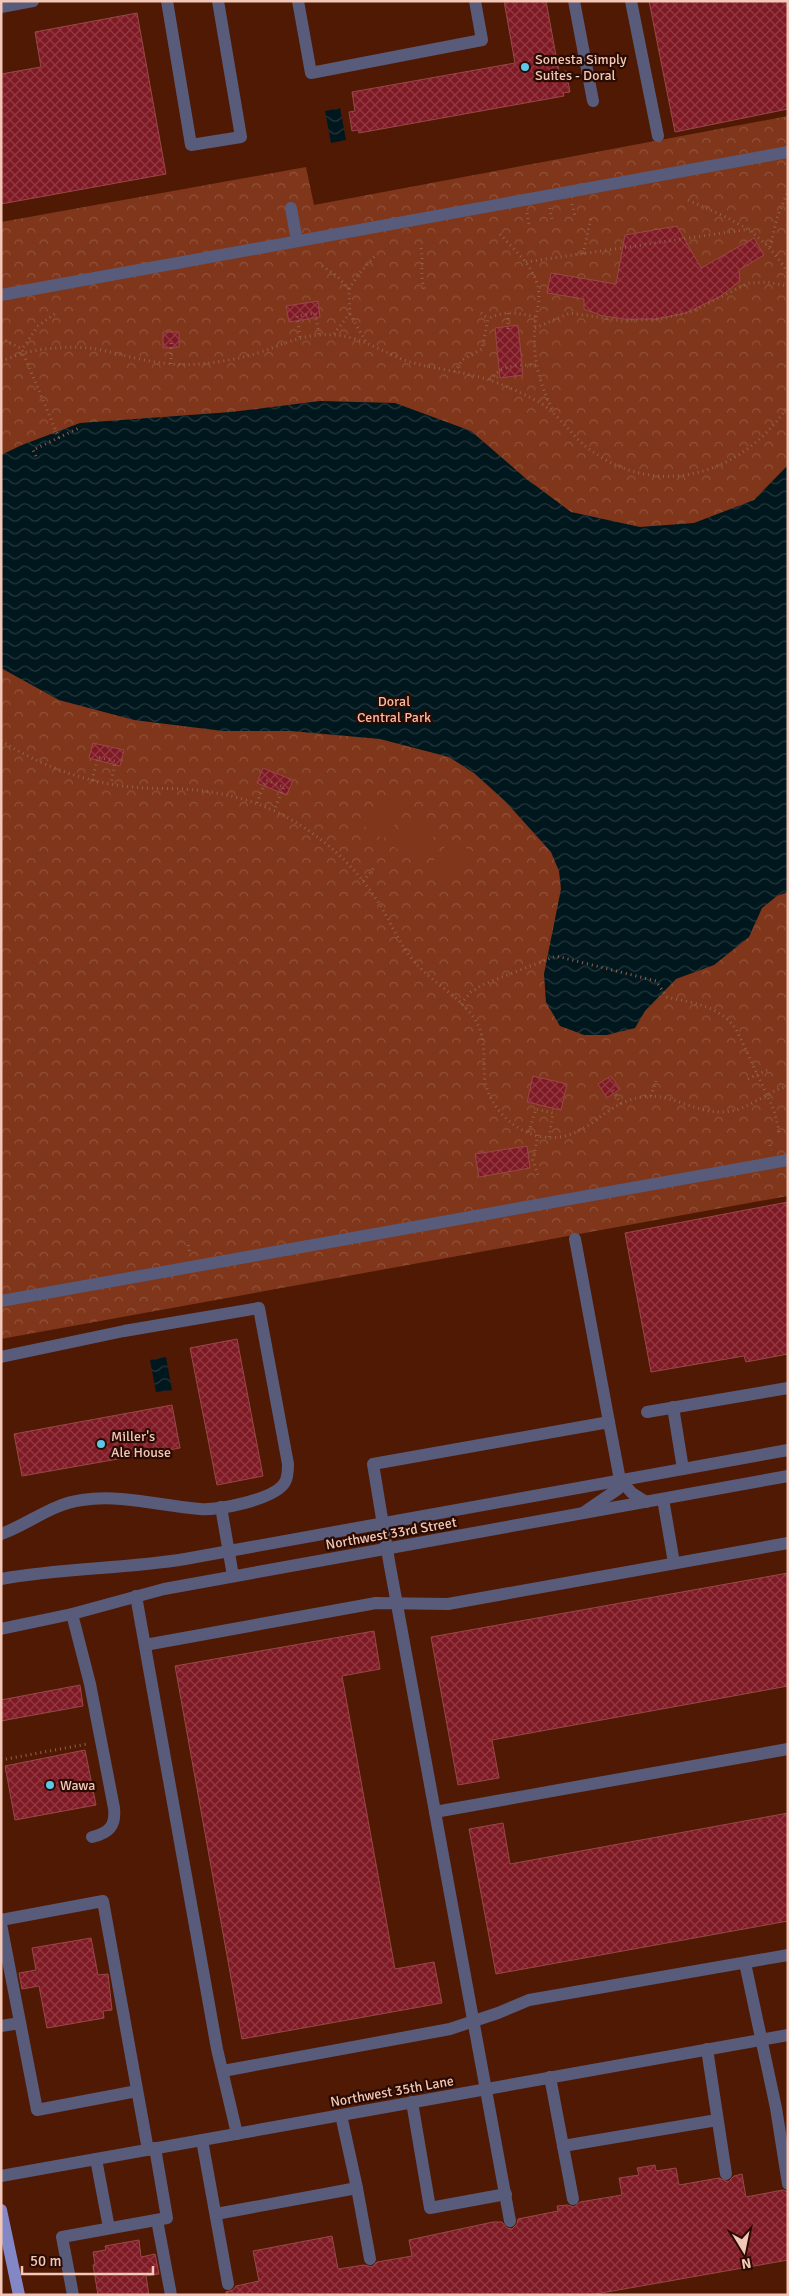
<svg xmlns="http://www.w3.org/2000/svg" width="789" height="2296" font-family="Signika,sans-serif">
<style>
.park{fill:url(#park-crowns)}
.pitch{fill:#7f361a}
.water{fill:url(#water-waves)}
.building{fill:url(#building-cross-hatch);stroke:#994849}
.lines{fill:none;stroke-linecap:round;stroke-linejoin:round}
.path{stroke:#93614d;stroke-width:3;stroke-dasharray:1 4;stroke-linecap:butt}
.minor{stroke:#585b7a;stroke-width:12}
.major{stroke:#8387c5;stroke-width:12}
.poi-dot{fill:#5cc7e8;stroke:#290b02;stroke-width:2}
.labels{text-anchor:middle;stroke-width:4.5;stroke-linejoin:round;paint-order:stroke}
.poi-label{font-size:14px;fill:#f4c8b8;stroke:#290b02;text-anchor:start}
.park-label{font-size:14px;fill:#fabba5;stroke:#290b02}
.street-label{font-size:14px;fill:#f4c8b8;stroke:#290b02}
</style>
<defs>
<pattern id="park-crowns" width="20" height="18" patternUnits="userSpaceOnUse" patternTransform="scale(1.25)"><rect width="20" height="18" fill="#7f361a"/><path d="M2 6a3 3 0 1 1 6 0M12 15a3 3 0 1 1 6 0" fill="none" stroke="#925239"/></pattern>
<pattern id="water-waves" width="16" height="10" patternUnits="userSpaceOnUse" patternTransform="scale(1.25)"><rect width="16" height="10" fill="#00171e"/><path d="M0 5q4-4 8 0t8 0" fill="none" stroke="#26373d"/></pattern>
<pattern id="building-cross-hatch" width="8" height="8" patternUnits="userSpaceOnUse" patternTransform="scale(1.25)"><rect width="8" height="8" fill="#7f1a25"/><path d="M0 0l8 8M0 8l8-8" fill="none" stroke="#923a43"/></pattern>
</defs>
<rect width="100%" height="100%" fill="#4f1903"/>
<path class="park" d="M788,116V1196L1,1339V222L306,167L314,205Z"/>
<g class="pitch">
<path d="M390,792L410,806L383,839L363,825Z"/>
<path d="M420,816L438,831L414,862L394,847Z"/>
<path d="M450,841L472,851L442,886L423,873Z"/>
</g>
<g class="water">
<path d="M340,108L346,140L331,143L325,111Z"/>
<path d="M320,401L395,403L471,431L524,477L571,512L640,527L694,523L754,500L788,465V892L777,896L762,908L749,937L714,965L676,979L645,1011L635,1028L607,1035H584L560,1026L546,1002L544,974L561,889L559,871L551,852L505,801L474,773L449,757L380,739L291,731H223L134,720L59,700L1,668V455L22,445L80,423L231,412Z"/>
<path d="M166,1357L172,1390L156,1392L150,1360Z"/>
</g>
<g class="building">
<path d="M504,1H546L559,72L566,71L570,92L563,93L564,96L359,133L358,130L352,131L349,112L355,111L352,92L515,63Z"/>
<path d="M649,1H788V109L675,132Z"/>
<path d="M137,13L166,174L1,204V74L41,67L35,32Z"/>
<path d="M677,226L701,268L754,238L764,255L739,270L740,281L721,296L686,313L655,319H625L603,316L584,309V299L547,293L551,273L616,284L625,235Z"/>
<path d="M318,301L320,317L289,322L286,306Z"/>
<path d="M518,325L523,375L500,378L495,328Z"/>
<path d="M163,332H179V347L163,348Z"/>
<path d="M93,743L124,750L120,766L89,758Z"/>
<path d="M263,768L293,780L287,795L257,783Z"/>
<path d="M533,1076L567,1084L561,1110L527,1102Z"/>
<path d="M611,1076L620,1089L607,1098L598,1084Z"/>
<path d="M527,1146L530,1168L479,1177L475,1154Z"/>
<path d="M788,1202V1354L746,1362L744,1356L651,1372L625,1233Z"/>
<path d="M237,1339L263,1476L217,1485L190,1348Z"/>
<path d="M172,1405L180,1448L22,1476L14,1434Z"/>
<path d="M788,1573V1686L492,1740L499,1778L458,1785L431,1637Z"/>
<path d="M374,1631L380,1669L342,1676L395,1969L434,1962L442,2003L242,2039L175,1666Z"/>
<path d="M80,1685L83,1706L1,1721V1700Z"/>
<path d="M85,1750L96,1805L15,1820L5,1766Z"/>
<path d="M788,1813V1921L496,1974L469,1829L503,1823L510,1864Z"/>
<path d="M91,1938L98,1975L108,1974L112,2010L103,2011L104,2018L47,2028L39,1986L22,1989L19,1973L36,1970L32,1948Z"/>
<path d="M655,2165L656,2171L676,2168L679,2185L719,2178L728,2182L734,2176L742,2174L746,2197L783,2190L788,2192V2260L590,2295H226V2292L233,2290L236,2286L259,2281L253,2251L332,2236L338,2269L364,2265L372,2267L377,2262L412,2256L409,2240L493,2222H502L507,2228L512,2229L517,2224L518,2219L558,2211L557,2206L567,2205L574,2207L580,2202L622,2195L619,2178L639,2175L637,2168Z"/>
<path d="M139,2240L141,2257L155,2254L159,2274L146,2276L149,2295H98L93,2265L95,2264L93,2252L106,2250L105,2246Z"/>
</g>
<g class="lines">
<g class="path">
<path d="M688,200C732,220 761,229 788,273"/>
<path d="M572,204L575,216"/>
<path d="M550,208L552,220"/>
<path d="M527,213L529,224"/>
<path d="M500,234C514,250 533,265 538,287C541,300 536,312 535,325C532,357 539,383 553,411"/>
<path d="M770,247L777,218L788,191"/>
<path d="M421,248C424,265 419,274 425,291"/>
<path d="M583,254L591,218"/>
<path d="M526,262L750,229"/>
<path d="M322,266L337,276L349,289L350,313L333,335"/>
<path d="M349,289L358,275L375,256"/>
<path d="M481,313L488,319"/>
<path d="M508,313V329"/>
<path d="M350,314L366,342"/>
<path d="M535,328L570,313L623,321L661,319L694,311L748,283L767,282L788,286"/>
<path d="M300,337L297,316L315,313L319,335"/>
<path d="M1,338L22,349"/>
<path d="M1,361L23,353L22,349L38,326L56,313"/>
<path d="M171,364V342"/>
<path d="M455,372L462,360L482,349L488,319C503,310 519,313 536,317"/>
<path d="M490,380C502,364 517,365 536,365"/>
<path d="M59,438L23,353C45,348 68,346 90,348C105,350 120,355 135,358C157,363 179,366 201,364C219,362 238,359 255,354C288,343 311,329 348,337C370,342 388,355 410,362C430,368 451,370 471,375C494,380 516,390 537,401C558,412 570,435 589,449C658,501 743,474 788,406"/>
<path d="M36,456L33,450L79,428"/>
<path d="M1,741C40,765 86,783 132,787C148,789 165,788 181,789C221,791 261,801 295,822C329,842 359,871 380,905C391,923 399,943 413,960C431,982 458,995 474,1018C488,1039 482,1058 485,1081C490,1108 515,1133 543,1137C587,1143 603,1102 642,1097C672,1092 695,1114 724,1112C748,1111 765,1092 788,1086"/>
<path d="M92,780L98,757L115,761L111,784"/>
<path d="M257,803L266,780L284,787L274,810"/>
<path d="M363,881L374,868"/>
<path d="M461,1004L471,992L482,985L556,956L656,981L667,997C693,1003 720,1006 736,1029L774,1110L780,1135"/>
<path d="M748,1079L767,1070"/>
<path d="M613,1090L621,1104"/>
<path d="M651,1096L656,1081"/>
<path d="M529,1132L536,1109L553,1113L549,1137"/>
<path d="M538,1135L533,1160L539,1178"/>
<path d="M769,1140L771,1150"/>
<path d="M188,1245L190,1254"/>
<path d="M1,1760L87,1744"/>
</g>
<g class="minor">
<path d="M167,1L191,145L241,137L218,1"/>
<path d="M298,1L311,73L482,40L475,1"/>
<path d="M574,1L593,101"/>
<path d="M631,1L658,136"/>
<path d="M1,7L33,1"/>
<path d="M291,208L297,241"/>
<path d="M1,295L788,152"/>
<path d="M575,1239L609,1422"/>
<path d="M1,1301L788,1160"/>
<path d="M1,1357L124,1331L259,1308L288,1464C288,1470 288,1477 285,1482C276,1499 218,1511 200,1509C161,1506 121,1494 82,1500C51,1504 29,1524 1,1534"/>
<path d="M673,1407L683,1469"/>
<path d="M647,1412L788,1388"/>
<path d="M620,1480L632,1493L646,1502"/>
<path d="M663,1499L674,1563"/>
<path d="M221,1507L233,1576"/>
<path d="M1,1579C62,1568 124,1569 185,1559L788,1450"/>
<path d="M136,1596L217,2049L237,2134"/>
<path d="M72,1614L90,1684L114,1808C116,1826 109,1833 92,1837"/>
<path d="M1,1629L72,1614L164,1589L788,1476"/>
<path d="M145,1645L376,1603L448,1604L788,1543"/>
<path d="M435,1812L788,1749"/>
<path d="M1,1920L103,1901L148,2150"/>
<path d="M1,1924L37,2110L137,2091"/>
<path d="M745,1963L776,2108L788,2184"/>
<path d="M1,2026L20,2023"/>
<path d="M707,2049L726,2174"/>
<path d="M223,2071L450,2029L498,2013L529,2000L788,1955"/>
<path d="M550,2077L573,2199"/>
<path d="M412,2102L430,2208L506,2194"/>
<path d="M202,2140L228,2284"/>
<path d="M563,2146L717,2120"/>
<path d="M96,2159L109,2228"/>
<path d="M1,2176L788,2035"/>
<path d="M357,2188L370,2259"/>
<path d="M216,2214L357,2188L341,2115"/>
<path d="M157,2220L171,2295"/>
<path d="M510,2221L389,1561L373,1464L609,1422L620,1480L618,1489L583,1513"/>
<path d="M73,2295L62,2237L167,2218L155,2148"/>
</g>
<path class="major" d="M1,2210L19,2295"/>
</g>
<g class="poi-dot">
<circle cx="525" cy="67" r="5"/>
<circle cx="101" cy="1444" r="5"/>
<circle cx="50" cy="1785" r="5"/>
</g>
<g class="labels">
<g class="poi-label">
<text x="535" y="64">Sonesta Simply<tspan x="535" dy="16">Suites - Doral</tspan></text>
<text x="111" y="1441">Miller's<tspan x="111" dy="16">Ale House</tspan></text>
<text x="60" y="1790">Wawa</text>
</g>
<g class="park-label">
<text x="394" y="706">Doral<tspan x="394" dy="16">Central Park</tspan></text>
</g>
<g class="street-label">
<text transform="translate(391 1533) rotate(-10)" y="5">Northwest 33rd Street</text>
<text transform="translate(392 2091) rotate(-10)" y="5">Northwest 35th Lane</text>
</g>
</g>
<rect width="789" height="2296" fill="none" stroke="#f4c8b8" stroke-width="5"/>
<g transform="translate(744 2251) rotate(170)" stroke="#290b02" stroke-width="4" paint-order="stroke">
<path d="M0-4L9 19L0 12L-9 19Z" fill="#f4c8b8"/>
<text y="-8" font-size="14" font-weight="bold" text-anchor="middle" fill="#f4c8b8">N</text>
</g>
<path d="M22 2266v8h131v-8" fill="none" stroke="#f4c8b8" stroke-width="2.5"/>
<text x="30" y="2266" font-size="15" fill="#f4c8b8" stroke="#290b02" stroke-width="4" paint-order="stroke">50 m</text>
</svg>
